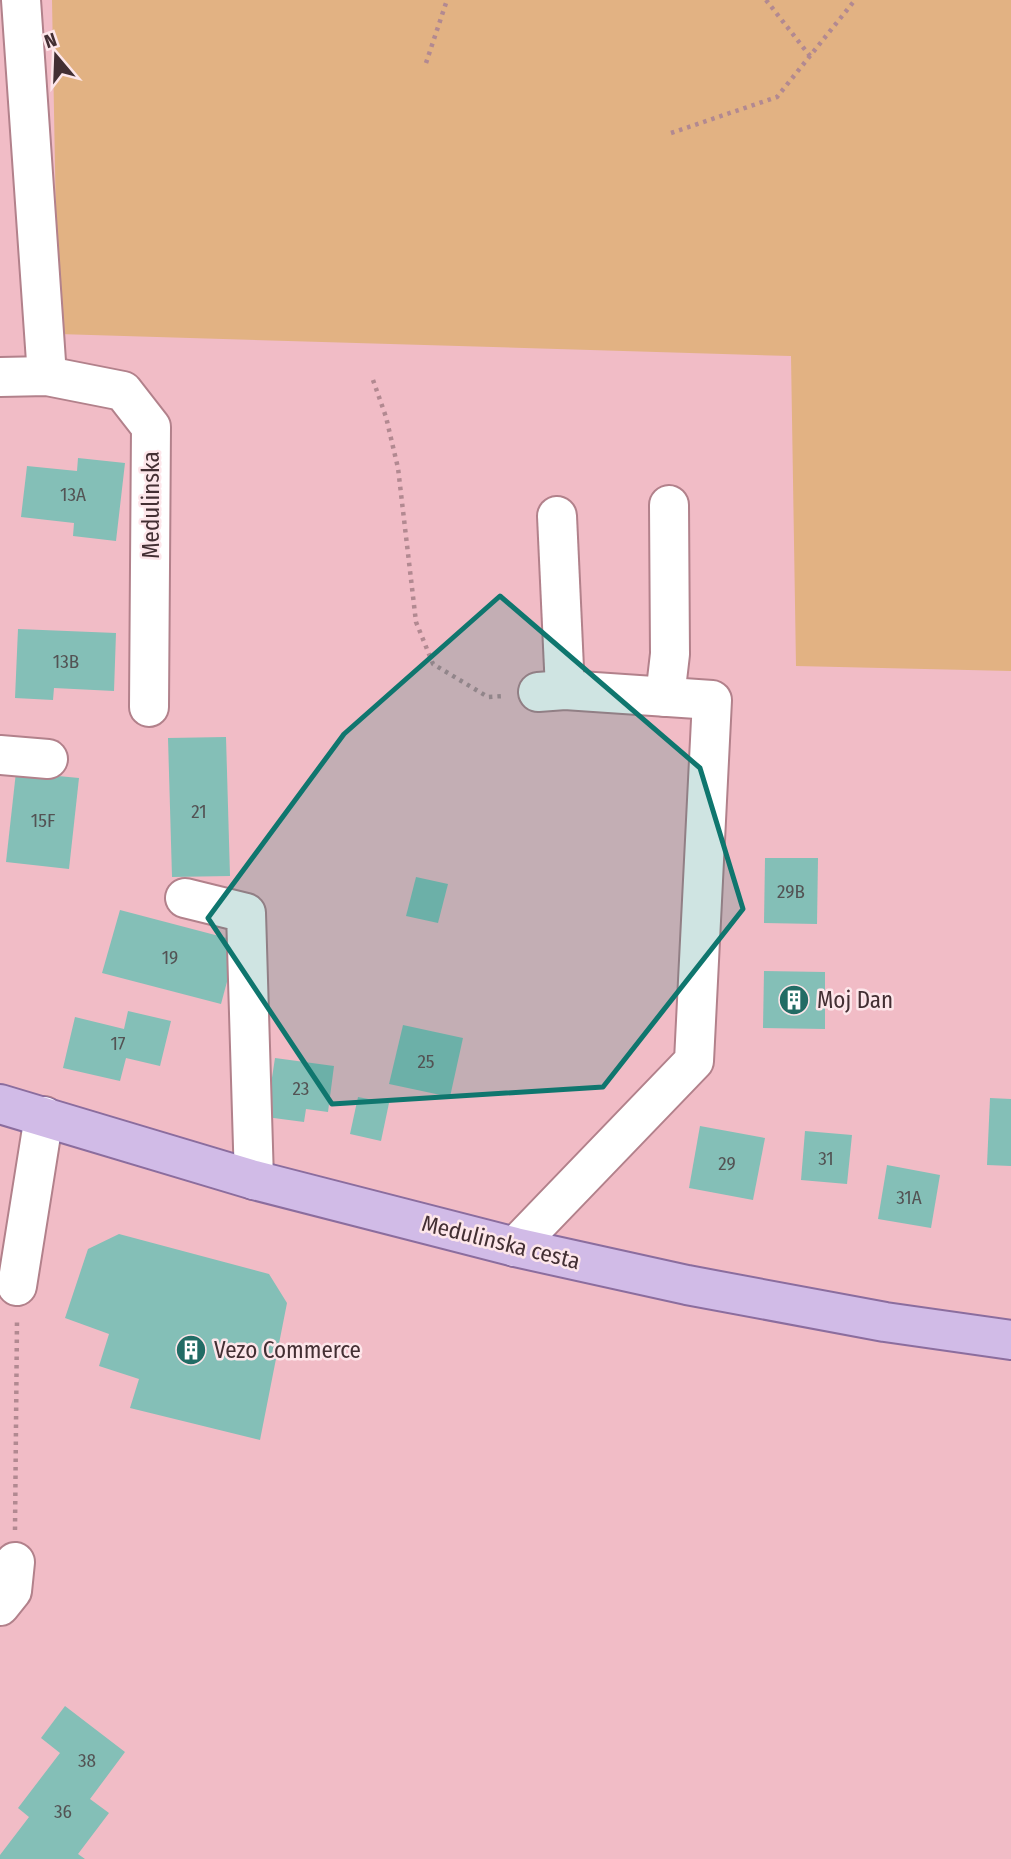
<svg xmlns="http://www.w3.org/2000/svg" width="1011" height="1859" font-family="'Fira Sans Condensed',sans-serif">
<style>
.green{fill:#e2b283}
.building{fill:#84bfb7}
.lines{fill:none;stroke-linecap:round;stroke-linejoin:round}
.minor-casing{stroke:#b2818b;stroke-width:42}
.major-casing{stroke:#8b6d9e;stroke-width:42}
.path{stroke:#b28991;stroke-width:4.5;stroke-dasharray:3.5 5;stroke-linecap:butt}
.minor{stroke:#fff;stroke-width:38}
.major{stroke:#d1bbe7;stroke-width:38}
.marked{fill:#0f766e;fill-opacity:0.2;stroke:#0f766e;stroke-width:5;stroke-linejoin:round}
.labels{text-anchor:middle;stroke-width:5;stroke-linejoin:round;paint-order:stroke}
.number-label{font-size:19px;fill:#535354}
.street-label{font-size:23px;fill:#432f33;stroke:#fde6ea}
.poi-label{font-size:23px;fill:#432f33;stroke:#fde6ea;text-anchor:start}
</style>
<rect width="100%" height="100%" fill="#f1bcc6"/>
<path class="green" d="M52,0H1011V671L796,666L791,356L58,334Z"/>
<g class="building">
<path d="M78,458L125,463L116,541L73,536L74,523L21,517L27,466L77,471Z"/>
<path d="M18,629L116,633L114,691L54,688L53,700L15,698Z"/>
<path d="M226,737L230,876L172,877L168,738Z"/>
<path d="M16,772L79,778L69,869L6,862Z"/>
<path d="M765,858H818L817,924L764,923Z"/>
<path d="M416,877L448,884L438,923L406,916Z"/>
<path d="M120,910L238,941L221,1004L102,973Z"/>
<path d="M764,971L825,972V1029L763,1028Z"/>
<path d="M128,1011L171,1021L160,1066L126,1058L120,1081L63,1068L75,1017L124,1029Z"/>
<path d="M403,1025L463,1038L450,1097L389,1084Z"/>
<path d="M275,1058L334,1066L328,1112L306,1109L304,1122L266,1117Z"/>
<path d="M358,1097L389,1103L381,1141L350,1134Z"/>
<path d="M990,1098L1011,1099V1166L987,1165Z"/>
<path d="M700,1126L765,1138L753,1200L689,1188Z"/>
<path d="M805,1131L852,1135L847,1184L801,1180Z"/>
<path d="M887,1165L940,1175L931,1228L878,1219Z"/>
<path d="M119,1234L269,1274L287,1303L260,1440L130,1408L139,1379L99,1366L109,1334L65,1318L88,1249Z"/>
<path d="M65,1706L125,1752L90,1799L109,1813L78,1854L85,1859H0V1855L29,1817L18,1808L60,1753L41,1738Z"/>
</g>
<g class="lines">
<g class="minor-casing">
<g id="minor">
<path d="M21,0L47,376"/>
<path d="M0,377L47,376L123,391L151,427L149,707"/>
<path d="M557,516L565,690"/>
<path d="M665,697L670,654L669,505"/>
<path d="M0,755L48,759"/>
<path d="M185,898L246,913L254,1180"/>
<path d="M515,1247L694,1061L712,700L565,690L538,692"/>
<path d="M17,1286L44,1116"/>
<path d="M0,1606L12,1591L15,1562"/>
</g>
</g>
<g class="major-casing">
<path id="major" d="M0,1104L254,1180L515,1247L687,1285L885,1322L1011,1340"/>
</g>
<g class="path">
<path d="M766,0L810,56"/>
<path d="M426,63L447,0"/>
<path d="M671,133L777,97L855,0"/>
<path d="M373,380L386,417L398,468L416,622L433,664L488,697L503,696"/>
<path d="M15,1530L17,1321"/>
</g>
<use href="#minor" class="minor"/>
<use href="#major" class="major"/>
</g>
<path class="marked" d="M500,596L700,768L743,909L603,1087L332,1104L208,918L344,734Z"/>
<defs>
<g id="building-disc" transform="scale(1.575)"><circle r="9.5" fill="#226c65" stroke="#fde6ea"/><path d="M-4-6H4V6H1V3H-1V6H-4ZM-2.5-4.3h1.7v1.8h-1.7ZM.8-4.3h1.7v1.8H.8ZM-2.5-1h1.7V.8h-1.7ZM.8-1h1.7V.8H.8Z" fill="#fff"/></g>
</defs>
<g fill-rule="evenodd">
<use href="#building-disc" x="794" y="1000"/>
<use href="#building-disc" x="191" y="1350"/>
</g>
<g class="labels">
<g class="number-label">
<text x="73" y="501">13A</text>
<text x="66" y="668">13B</text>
<text x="199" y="818">21</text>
<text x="43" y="827">15F</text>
<text x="791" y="898">29B</text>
<text x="170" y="964">19</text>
<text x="118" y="1050">17</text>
<text x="426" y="1068">25</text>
<text x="301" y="1095">23</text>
<text x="826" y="1165">31</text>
<text x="727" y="1170">29</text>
<text x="909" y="1204">31A</text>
<text x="87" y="1767">38</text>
<text x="63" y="1818">36</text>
</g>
<g class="street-label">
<text transform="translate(151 505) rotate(-90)" y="8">Medulinska</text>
<text transform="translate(501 1242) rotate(14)" y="8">Medulinska cesta</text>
</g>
<g class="poi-label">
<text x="817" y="1008">Moj Dan</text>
<text x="214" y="1358">Vezo Commerce</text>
</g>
</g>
<g transform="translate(56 56) rotate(341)" stroke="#fde6ea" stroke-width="5" paint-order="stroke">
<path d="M0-5L12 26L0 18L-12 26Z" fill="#432f33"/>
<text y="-10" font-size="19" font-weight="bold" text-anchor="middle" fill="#432f33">N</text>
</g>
</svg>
